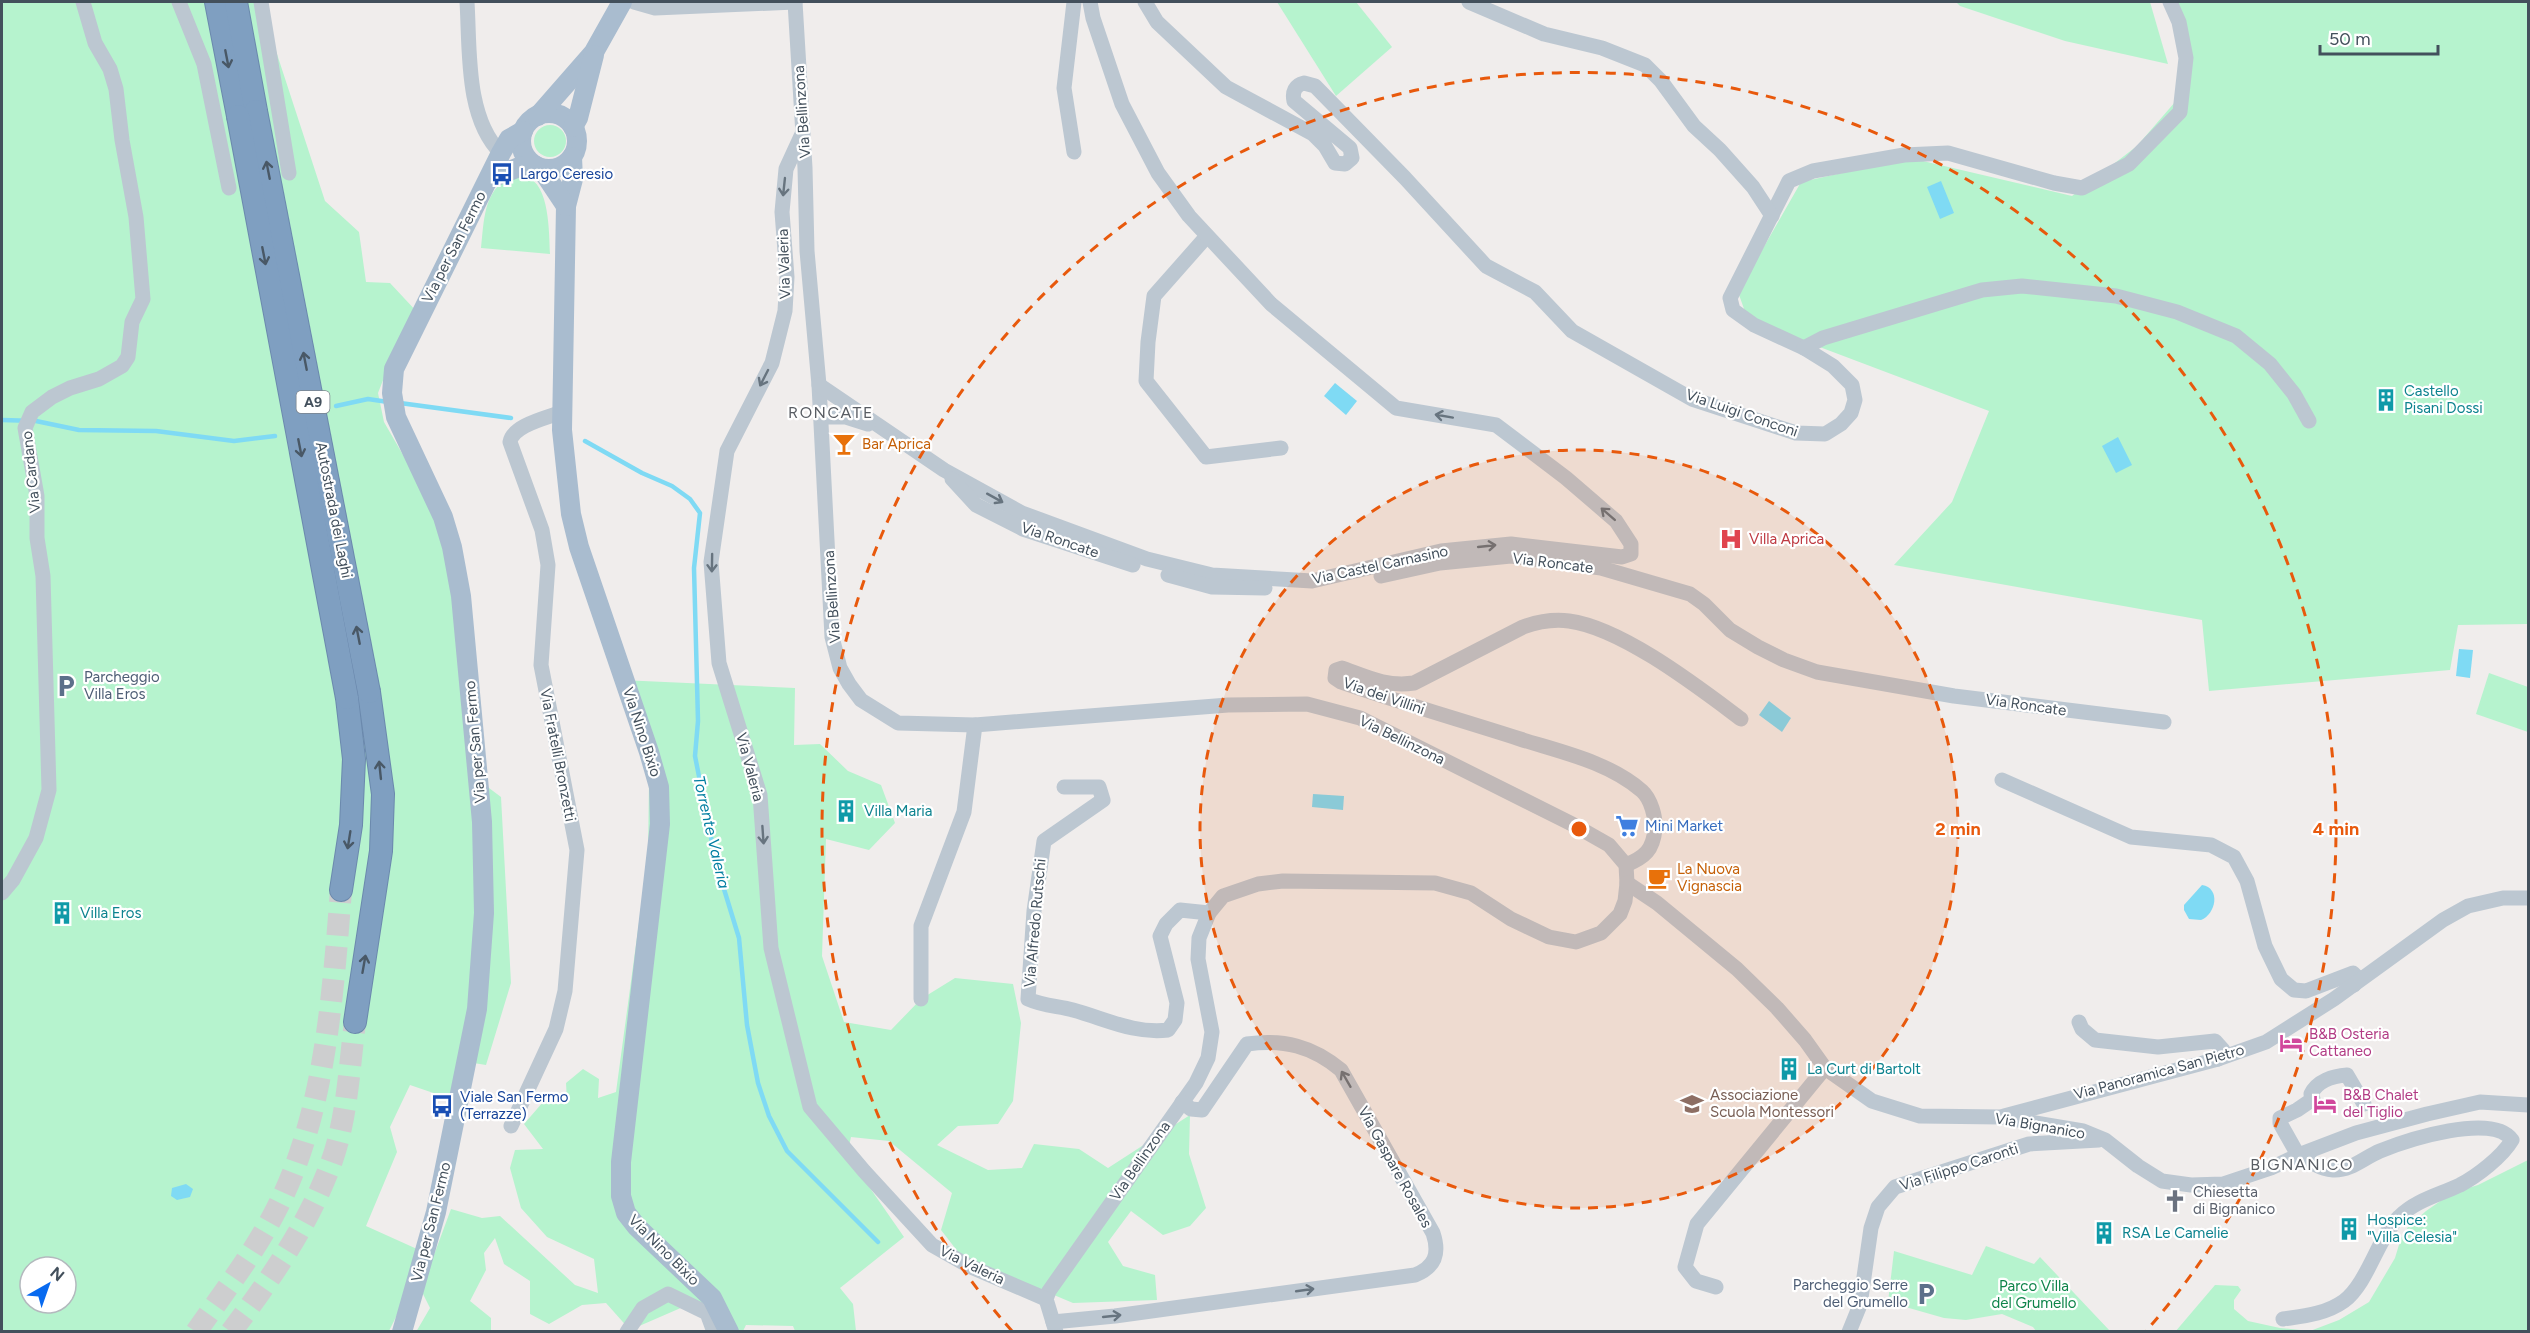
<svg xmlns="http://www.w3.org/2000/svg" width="2530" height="1333" font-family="Figtree,sans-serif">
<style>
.green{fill:#b6f3ce;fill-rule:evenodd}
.water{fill:#7fdaf4}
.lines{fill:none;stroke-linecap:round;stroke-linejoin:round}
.stream{stroke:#7fdaf4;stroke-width:4.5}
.highway-tunnel{stroke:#cdcecf;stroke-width:22;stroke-dasharray:22 11;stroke-linecap:butt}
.highway-casing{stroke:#6b89ad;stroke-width:24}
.minor{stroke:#bcc7d1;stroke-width:15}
.major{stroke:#a9bccf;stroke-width:20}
.highway{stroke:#7f9fc1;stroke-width:22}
.highway-bridge-casing{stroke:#6b89ad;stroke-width:24;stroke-linecap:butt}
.highway-bridge{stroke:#7f9fc1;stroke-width:22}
.oneway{stroke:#495866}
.oneway2{stroke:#67747f}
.ring{fill:none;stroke:#e8590c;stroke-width:3;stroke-dasharray:10 8}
.labels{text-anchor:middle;stroke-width:4.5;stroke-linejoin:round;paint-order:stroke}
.shield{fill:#fff;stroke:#7b848d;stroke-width:1.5}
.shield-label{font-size:14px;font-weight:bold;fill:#43505c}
.street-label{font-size:15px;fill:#43505c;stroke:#fff}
.transit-label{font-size:15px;fill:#164399;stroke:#fff;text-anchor:start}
.culture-label{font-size:15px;fill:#0d838f;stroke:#fff;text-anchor:start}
.food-label{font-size:15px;fill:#c56008;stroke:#fff;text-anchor:start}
.health-label{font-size:15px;fill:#be3a42;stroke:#fff;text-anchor:start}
.service-label{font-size:15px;fill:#4e5e75;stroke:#fff;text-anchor:start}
.shop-label{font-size:15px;fill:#366cbe;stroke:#fff;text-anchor:start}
.hotel-label{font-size:15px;fill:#b23c85;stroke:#fff;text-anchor:start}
.education-label{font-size:15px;fill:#785e54;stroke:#fff;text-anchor:start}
.worship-label{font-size:15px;fill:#5b616d;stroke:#fff;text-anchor:start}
.park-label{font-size:15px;fill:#0e844a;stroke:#fff}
.neighbourhood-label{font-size:16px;letter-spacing:1.5px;fill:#595d63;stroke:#fff}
.water-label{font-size:16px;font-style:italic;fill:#027fa2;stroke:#fff}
.centre{fill:#e8590c;stroke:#fff;stroke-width:3}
.ring-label{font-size:18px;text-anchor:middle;font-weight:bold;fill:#e8590c;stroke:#fff;stroke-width:4.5;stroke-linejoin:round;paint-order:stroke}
</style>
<rect width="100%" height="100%" fill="#f0edec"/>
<g class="green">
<path d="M2,2H260L325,201L359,232L366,282L390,283L418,313L398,342L378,393L384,422L414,474L451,557L473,776L501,797L511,983L486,1065L461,1061L451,1099L410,1085L390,1127L397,1152L366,1226L417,1249L405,1299L389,1331H2ZM30,1267H66V1303H30Z"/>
<path d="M1277,2H1356L1392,47L1336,96Z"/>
<path d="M1956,2H2150L2168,64L2065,41L1960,6Z"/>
<path d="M2168,2H2528V624L2458,625L2450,670L2209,691L2202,620L1894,565L1952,502L1989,411L1748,320L1738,292L1801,182L1910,158L2072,196L2137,146L2188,87Z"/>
<circle cx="550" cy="141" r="16"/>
<path d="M512,176C516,176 522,176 526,177C550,183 549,234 550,254L481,248C484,222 483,189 512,176Z"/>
<path d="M2489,673L2528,687V732L2476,714Z"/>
<path d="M621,680L795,688L794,745L820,744L848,771L881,785L895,823L869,850L826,839L822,956L844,1022L891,1030L921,999L955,978L1013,984L1021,1023L1013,1101L998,1124L958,1126L937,1145L988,1170L1022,1168L1034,1144L1079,1149L1108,1168L1190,1115L1189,1154L1206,1208L1190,1226L1163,1235L1131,1211L1108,1242L1123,1266L1155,1275L1157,1300L1073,1303L1035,1287L969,1266L941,1230L952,1193L889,1141L851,1137L847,1155L904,1237L840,1288L853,1304L856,1331H795L793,1326L746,1325L743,1331H729L683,1307L630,1330L606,1303L582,1305L549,1324L530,1314V1281L504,1264L495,1238L484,1253L486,1270L470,1301L491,1318V1331L416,1332L430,1308L421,1290L451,1209L482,1218L500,1216L575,1285L598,1293L594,1259L547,1237L521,1208L510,1168L515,1150L543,1149L524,1124L550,1094L567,1101L566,1083L583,1069L599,1079L598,1098L616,1092L648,856L649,781Z"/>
<path d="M2528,1160V1331L2175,1332L2215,1285L2238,1286L2241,1290L2234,1300V1309L2248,1321L2280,1328L2310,1331L2339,1320L2369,1302L2395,1258L2401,1238L2408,1227L2426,1211L2452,1193L2478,1185Z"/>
<path d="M1986,1246L2034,1264L2040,1257L2110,1331H2036L2033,1327L2002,1314L1966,1320L1944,1318L1888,1302L1894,1251L1972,1275Z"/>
</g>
<g class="water">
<path d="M1941,181L1954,213L1940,219L1927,187Z"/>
<path d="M1335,383L1357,401L1346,415L1324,396Z"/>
<path d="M2118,437L2132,465L2116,473L2102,446Z"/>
<path d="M2459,649L2473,650L2470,678L2456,676Z"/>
<path d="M1769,701L1791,718L1782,732L1759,715Z"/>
<path d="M1313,794L1344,796L1343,810L1312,807Z"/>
<path d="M2202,885C2221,888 2216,914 2201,920L2189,919L2184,910V905Z"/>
<path d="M186,1184L193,1189L190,1197L177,1200L171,1196L172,1188Z"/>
</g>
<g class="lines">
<g class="stream">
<path d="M400,403L511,418"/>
<path d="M336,406L368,399L388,402"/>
<path d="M2,420L36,421L79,430L156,431L234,441L275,436"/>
<path d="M585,441L642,473L672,486L690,499L700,513L694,568L698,721L695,756L716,863L739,938L747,1025L758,1083L769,1116L787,1151L878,1242"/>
</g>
<g class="highway-tunnel">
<path d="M196,1332C224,1292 254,1253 276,1210C325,1116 333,994 341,890"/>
<path d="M231,1332C270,1280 307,1227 330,1166C347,1121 349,1070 355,1022"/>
</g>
<g class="highway-casing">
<g id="highway">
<path d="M216,2L238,116"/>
<path d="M236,2L256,111"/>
<path d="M341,890L351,825L354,759L347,698"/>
<path d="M355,1022L381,851L383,794L369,692"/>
</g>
</g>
<g class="minor">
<path d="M179,2L204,64L229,188"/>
<path d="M261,2L289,173"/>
<path d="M467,2C470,48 465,118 501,153"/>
<path d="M634,2L655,8L795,2"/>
<path d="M795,2L805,168L807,251L819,385L832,637L840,668L849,684L861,700L898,723L975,725L1228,705L1307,704L1360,718L1572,824L1609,845L1626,865L1627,883L1625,901L1620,914L1601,933L1576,942L1549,937L1511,919L1471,893L1435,883L1283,881L1258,884L1223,896L1209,913L1199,938L1198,959L1212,1032L1208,1058L1196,1083L1049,1291L1046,1299L1056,1332"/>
<path d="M1145,2L1157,22L1226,87L1313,134L1325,146L1335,163L1345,164L1352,158L1350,148L1294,101C1292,92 1295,85 1304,83L1315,86L1405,178L1486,266L1535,292L1572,331L1692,399L1796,433L1825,434L1841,424L1851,413L1855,400L1852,385L1833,366L1804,348L1754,325L1733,310L1730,298L1789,181L1813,171L1904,155L1948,153L2054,183L2082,188L2129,164L2180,112L2186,58L2179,22L2170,2"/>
<path d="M1469,2L1544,34L1602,48L1645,65L1661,81L1694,126L1720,150L1753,187L1772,216"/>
<path d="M803,132L786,169L782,212L787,277L785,311L772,363L727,451L711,562L719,663L760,795L771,948L810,1107L864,1171L932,1245L969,1266L1046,1299"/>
<path d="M1074,152L1064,88L1074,2"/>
<path d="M1207,236L1154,296L1148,342L1146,381L1206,457L1281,448"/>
<path d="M1804,348L1823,338L1982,290L2022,286L2116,296L2177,312L2236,336L2270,364L2294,394L2309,421"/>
<path d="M819,385L944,470L1022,513L1147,559L1212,575L1312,581L1441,551L1511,544L1622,557L1631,554V544L1616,521L1566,478L1496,425L1396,408L1271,304L1189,216L1158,173L1122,104L1093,18L1090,2"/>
<path d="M821,417H846L868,424"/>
<path d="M952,479L976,505L1023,529L1133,565"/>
<path d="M1168,575L1212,587L1265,588"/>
<path d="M1381,576L1440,563L1511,556L1601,568L1690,594L1704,604L1730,630L1758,647L1784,660L1817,672L1954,696L2164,722"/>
<path d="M2002,780L2131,837L2211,845L2234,857L2247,881L2265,946L2281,979L2294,990L2306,991L2353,973L2358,978L2354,985"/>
<path d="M1064,787H1099L1103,800L1044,841L1034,911L1028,999C1043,1006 1058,1006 1073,1010C1106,1019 1134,1034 1168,1030L1175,1020L1177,1003L1160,936L1166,924L1180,910L1209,913"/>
<path d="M1626,865C1645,857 1653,850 1655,829C1656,818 1651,799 1642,791C1609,762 1561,752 1520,739C1461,720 1401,703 1341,682L1335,678L1336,670L1342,668C1367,677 1386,687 1414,683L1523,627C1537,622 1554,619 1569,621C1622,628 1698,687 1741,719"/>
<path d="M1627,883L1657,903L1737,969L1777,1008L1805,1040L1825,1068L1872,1101L1920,1116L2001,1117L2083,1131L2105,1140L2138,1166L2162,1181L2191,1185L2223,1184L2271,1168L2301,1154L2356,1133L2427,1114L2480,1102L2528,1105"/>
<path d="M2,893L13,880L36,838L49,790L43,576L37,538V496L25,428L32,412L52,397L70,388L99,379L122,366L128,357L132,322L143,299L136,217L122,140L116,89L110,69L95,43L83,2"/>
<path d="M921,999V926L964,812L975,725"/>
<path d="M2079,1022L2082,1029L2095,1040L2158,1047L2215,1041L2223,1050L2218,1059"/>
<path d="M2004,1116L2218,1059L2266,1042L2334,999L2443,920L2468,906L2503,898H2528"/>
<path d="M511,1126L556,1029L565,991L577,850L541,665L548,565L542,530L510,442C513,425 547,418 562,412"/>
<path d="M2298,1155L2280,1123V1118L2297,1110L2313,1099L2311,1094C2317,1081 2333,1076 2347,1075L2364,1104"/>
<path d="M1716,1287L1696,1281L1685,1267L1697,1224L1825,1068"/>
<path d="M2283,1319C2304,1316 2326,1314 2344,1301C2368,1283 2378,1237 2399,1217C2416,1200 2439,1195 2460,1185C2477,1176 2502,1157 2512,1140C2493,1112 2407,1140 2380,1151C2365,1157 2351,1171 2333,1170C2320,1169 2311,1163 2301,1154"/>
<path d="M1053,1322L1115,1316L1415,1275C1435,1267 1440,1254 1433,1233L1341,1070C1312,1046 1284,1039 1247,1044L1202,1110L1191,1109L1182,1102"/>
<path d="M627,1332L643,1308L668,1294L707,1313L714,1332"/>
<path d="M1849,1332L1860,1305L1871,1228L1878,1207L1895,1187L2029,1144L2099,1140"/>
</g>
<g class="major">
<circle cx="549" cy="141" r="28"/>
<path d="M538,116L594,52L622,2"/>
<path d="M573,127L578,118L594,55"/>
<path d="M572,157L573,179L566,206L562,430L571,514L579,547L649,752L659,787L660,824L621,1162V1196L626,1213L637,1227L712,1298L729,1332"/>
<path d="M536,166L546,176L566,206"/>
<path d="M489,179L519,167L536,166"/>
<path d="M402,1332L436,1212L477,1009L484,913L482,822L461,596L452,547L443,517L396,417L392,393L394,369L501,153L509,139L523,131"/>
</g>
<use href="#highway" class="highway"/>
<g class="highway-bridge-casing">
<g id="highway-bridge">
<path d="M256,111L369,692"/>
<path d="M238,116L347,698"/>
</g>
</g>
<use href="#highway-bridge" class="highway-bridge"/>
</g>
<defs><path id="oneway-shaft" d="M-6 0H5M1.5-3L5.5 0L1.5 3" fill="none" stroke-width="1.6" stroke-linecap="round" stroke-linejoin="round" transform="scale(1.5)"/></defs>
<g class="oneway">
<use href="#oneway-shaft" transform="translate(227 59) rotate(79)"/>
<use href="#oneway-shaft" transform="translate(268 170) rotate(-101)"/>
<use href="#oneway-shaft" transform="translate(264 256) rotate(79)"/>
<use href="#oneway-shaft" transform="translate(305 361) rotate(-101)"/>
<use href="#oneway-shaft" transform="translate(300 448) rotate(79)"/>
<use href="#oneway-shaft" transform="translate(358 635) rotate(-101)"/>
<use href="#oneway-shaft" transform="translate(380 770) rotate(-96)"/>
<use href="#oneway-shaft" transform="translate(349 840) rotate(99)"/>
<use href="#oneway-shaft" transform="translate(364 964) rotate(-80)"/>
</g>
<g class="oneway2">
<use href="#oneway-shaft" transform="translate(784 187) rotate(96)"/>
<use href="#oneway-shaft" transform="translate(764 378) rotate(117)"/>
<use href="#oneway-shaft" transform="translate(1444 416) rotate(-170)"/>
<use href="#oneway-shaft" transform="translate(995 498) rotate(29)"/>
<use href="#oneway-shaft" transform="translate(1608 514) rotate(-139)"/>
<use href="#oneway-shaft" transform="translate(1487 546) rotate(-6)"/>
<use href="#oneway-shaft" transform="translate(712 563) rotate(91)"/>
<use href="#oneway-shaft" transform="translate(763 835) rotate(86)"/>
<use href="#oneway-shaft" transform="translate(1346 1079) rotate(-120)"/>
<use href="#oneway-shaft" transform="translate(1305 1290) rotate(-8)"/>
<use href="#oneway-shaft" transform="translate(1112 1316) rotate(-6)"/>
</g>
<circle cx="1579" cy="829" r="379" fill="#e8590c" fill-opacity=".12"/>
<g class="ring">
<circle cx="1579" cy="829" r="379"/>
<path d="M1012 1331A757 757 0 1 1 2146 1331"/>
</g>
<defs>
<g id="bus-bare" transform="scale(1.8)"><path d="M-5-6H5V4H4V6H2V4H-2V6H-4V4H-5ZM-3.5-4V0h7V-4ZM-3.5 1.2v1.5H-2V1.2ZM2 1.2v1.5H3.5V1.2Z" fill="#1a4fb4" stroke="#fff" stroke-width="2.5" paint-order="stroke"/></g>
<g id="building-bare" transform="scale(1.8)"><path d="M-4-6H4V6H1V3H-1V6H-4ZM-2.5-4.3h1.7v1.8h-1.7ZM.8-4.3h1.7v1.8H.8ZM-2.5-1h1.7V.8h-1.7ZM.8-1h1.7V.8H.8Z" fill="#0f9aa8" stroke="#fff" stroke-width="2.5" paint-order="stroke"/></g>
<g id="bar-bare" transform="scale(1.8)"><path d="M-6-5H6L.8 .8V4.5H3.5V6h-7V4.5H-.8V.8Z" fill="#e8710a" stroke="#fff" stroke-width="2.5" paint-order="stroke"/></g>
<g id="hospital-bare" transform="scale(1.8)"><path d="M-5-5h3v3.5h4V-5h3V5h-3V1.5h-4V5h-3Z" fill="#e0444e" stroke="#fff" stroke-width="2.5" paint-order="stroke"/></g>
<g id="parking-bare" transform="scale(1.8)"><path d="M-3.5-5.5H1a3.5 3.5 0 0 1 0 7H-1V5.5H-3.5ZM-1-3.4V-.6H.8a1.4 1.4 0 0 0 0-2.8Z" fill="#5c6f8a" stroke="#fff" stroke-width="2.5" paint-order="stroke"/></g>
<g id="supermarket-bare" transform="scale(1.8)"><path d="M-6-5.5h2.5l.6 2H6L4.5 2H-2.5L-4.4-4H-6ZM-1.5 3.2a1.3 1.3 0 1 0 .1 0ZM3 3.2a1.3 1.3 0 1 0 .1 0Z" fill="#3f7fe0" stroke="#fff" stroke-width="2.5" paint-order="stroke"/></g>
<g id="cafe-bare" transform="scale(1.8)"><path d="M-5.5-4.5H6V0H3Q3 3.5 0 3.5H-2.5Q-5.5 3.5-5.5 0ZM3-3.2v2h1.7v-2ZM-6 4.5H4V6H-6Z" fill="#e8710a" stroke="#fff" stroke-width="2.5" paint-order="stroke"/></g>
<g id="hotel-bare" transform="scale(1.8)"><path d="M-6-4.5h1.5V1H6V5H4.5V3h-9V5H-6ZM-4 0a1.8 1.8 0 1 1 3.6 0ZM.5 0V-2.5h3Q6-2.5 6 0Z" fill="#d1479c" stroke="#fff" stroke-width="2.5" paint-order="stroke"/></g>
<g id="school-bare" transform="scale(1.8)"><path d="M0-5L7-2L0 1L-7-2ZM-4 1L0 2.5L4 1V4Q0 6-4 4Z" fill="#8d6e63" stroke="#fff" stroke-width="2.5" paint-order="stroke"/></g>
<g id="church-bare" transform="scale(1.8)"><path d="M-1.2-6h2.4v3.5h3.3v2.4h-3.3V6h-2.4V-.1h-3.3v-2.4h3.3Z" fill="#6b7280" stroke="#fff" stroke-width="2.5" paint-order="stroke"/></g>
</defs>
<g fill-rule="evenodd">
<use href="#bus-bare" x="502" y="174"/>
<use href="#building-bare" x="2386" y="400"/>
<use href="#bar-bare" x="844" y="444"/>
<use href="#hospital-bare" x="1731" y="539"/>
<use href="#parking-bare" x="66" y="686"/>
<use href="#building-bare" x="846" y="811"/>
<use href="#supermarket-bare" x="1627" y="826"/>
<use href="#cafe-bare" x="1659" y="878"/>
<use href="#building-bare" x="62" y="913"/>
<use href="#hotel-bare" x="2291" y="1043"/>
<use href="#building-bare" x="1789" y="1069"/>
<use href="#school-bare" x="1692" y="1104"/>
<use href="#hotel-bare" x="2325" y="1104"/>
<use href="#bus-bare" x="442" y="1106"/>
<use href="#church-bare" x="2175" y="1201"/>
<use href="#building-bare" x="2349" y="1229"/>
<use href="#building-bare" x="2104" y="1233"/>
<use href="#parking-bare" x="1926" y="1294"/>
</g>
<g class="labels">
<rect class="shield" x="296.5" y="391" width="33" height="22" rx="4.5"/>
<g class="shield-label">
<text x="313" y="407">A9</text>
</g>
<g class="street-label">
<text transform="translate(802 112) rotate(-94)" y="5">Via Bellinzona</text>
<text transform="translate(454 247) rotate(-63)" y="5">Via per San Fermo</text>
<text transform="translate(784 264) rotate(-92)" y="5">Via Valeria</text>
<text transform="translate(1742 413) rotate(19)" y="5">Via Luigi Conconi</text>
<text transform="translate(31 472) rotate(-96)" y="5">Via Cardano</text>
<text transform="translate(334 510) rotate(79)" y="5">Autostrada dei Laghi</text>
<text transform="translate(1060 540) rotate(19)" y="5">Via Roncate</text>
<text transform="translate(1553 563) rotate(7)" y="5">Via Roncate</text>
<text transform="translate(1380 565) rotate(-12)" y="5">Via Castel Carnasino</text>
<text transform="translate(832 597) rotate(-94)" y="5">Via Bellinzona</text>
<text transform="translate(1384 696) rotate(19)" y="5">Via dei Villini</text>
<text transform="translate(2026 705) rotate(8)" y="5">Via Roncate</text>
<text transform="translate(642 732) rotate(72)" y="5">Via Nino Bixio</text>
<text transform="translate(1402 740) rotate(26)" y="5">Via Bellinzona</text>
<text transform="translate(475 742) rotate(-95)" y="5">Via per San Fermo</text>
<text transform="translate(558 755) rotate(79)" y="5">Via Fratelli Bronzetti</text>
<text transform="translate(750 767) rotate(75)" y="5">Via Valeria</text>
<text transform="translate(1035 923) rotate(-85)" y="5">Via Alfredo Rutschi</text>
<text transform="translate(2159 1072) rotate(-15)" y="5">Via Panoramica San Pietro</text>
<text transform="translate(2040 1126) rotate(10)" y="5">Via Bignanico</text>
<text transform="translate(1140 1161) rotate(-55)" y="5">Via Bellinzona</text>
<text transform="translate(1395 1167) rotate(61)" y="5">Via Gaspare Rosales</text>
<text transform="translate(1959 1167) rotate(-18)" y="5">Via Filippo Caronti</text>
<text transform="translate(431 1222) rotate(-76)" y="5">Via per San Fermo</text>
<text transform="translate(664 1250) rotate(45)" y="5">Via Nino Bixio</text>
<text transform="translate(972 1265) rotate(26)" y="5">Via Valeria</text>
</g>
<g class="transit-label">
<text x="520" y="179">Largo Ceresio</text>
<text x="460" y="1102">Viale San Fermo<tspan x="460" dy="17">(Terrazze)</tspan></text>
</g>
<g class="culture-label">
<text x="2404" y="396">Castello<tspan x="2404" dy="17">Pisani Dossi</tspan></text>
<text x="864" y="816">Villa Maria</text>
<text x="80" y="918">Villa Eros</text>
<text x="1807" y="1074">La Curt di Bartolt</text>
<text x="2367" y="1225">Hospice:<tspan x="2367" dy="17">"Villa Celesia"</tspan></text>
<text x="2122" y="1238">RSA Le Camelie</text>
</g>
<g class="food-label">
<text x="862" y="449">Bar Aprica</text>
<text x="1677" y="874">La Nuova<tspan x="1677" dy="17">Vignascia</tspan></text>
</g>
<g class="health-label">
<text x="1749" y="544">Villa Aprica</text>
</g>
<g class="service-label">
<text x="84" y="682">Parcheggio<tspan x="84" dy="17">Villa Eros</tspan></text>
<text x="1908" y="1290" text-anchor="end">Parcheggio Serre<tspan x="1908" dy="17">del Grumello</tspan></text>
</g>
<g class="shop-label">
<text x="1645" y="831">Mini Market</text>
</g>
<g class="hotel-label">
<text x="2309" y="1039">B&amp;B Osteria<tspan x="2309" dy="17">Cattaneo</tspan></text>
<text x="2343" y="1100">B&amp;B Chalet<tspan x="2343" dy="17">del Tiglio</tspan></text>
</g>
<g class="education-label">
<text x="1710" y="1100">Associazione<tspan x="1710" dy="17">Scuola Montessori</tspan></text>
</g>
<g class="worship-label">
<text x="2193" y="1197">Chiesetta<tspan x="2193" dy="17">di Bignanico</tspan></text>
</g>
<g class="park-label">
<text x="2034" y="1291">Parco Villa<tspan x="2034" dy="17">del Grumello</tspan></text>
</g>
<g class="neighbourhood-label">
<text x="831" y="418">RONCATE</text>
<text x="2302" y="1170">BIGNANICO</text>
</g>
<g class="water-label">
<text transform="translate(712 832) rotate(77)" y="6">Torrente Valeria</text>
</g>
</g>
<circle cx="1579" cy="829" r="9" class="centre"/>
<g class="ring-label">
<text x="1958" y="835">2 min</text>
<text x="2336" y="835">4 min</text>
</g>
<rect width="2530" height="1333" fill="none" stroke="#43505c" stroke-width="6"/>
<g transform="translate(48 1285) rotate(40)"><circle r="28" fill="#ffffff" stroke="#b4b9be" stroke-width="1.5"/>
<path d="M0-4.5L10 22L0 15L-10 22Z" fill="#086aef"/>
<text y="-9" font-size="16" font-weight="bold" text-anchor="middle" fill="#43505c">N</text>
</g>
<path d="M2320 45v9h118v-9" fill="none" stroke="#43505c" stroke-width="3"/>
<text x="2329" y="45" font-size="18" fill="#43505c" stroke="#ffffff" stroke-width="4.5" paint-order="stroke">50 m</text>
</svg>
